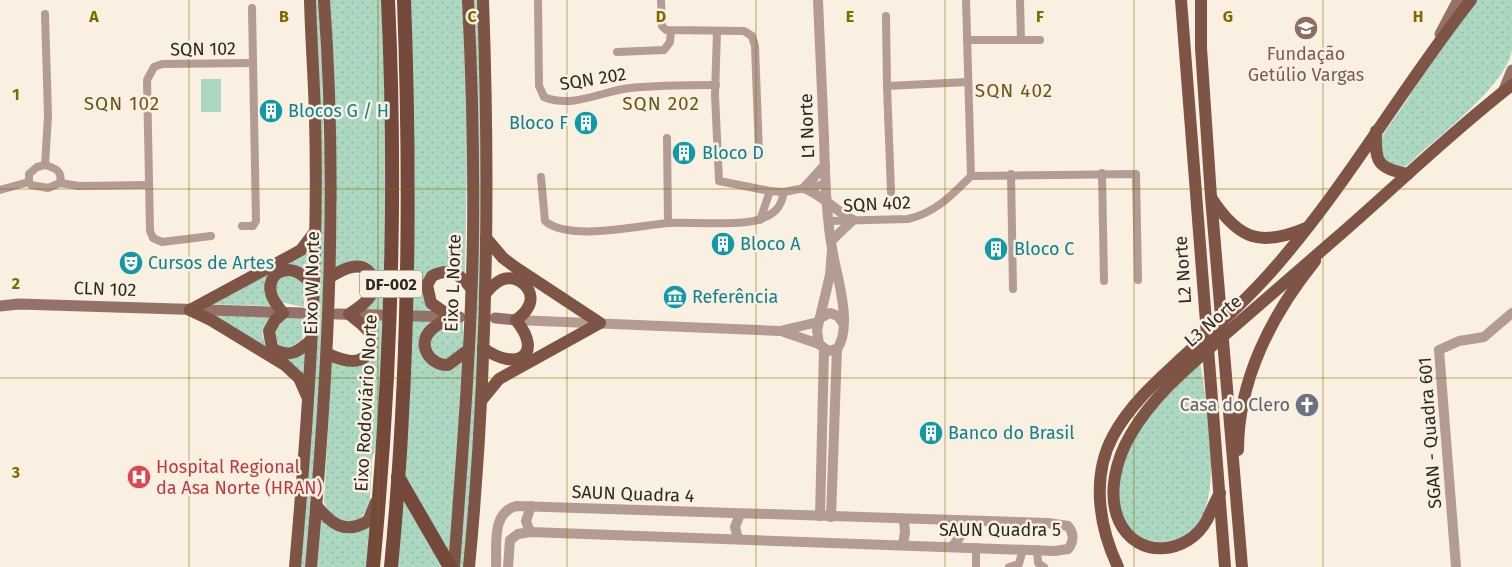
<svg xmlns="http://www.w3.org/2000/svg" width="1512" height="567" font-family="'Fira Sans',sans-serif">
<style>
.grass{fill:url(#grass-dots)}
.park{fill:#acd7c0}
.lines{fill:none;stroke-linecap:round;stroke-linejoin:round}
.minor{stroke:#b49b93;stroke-width:8}
.tertiary{stroke:#b49b93;stroke-width:10}
.secondary{stroke:#957267;stroke-width:11}
.primary{stroke:#7e5447;stroke-width:12}
.trunk{stroke:#74483a;stroke-width:14}
.grid{fill:none;stroke:#816901;stroke-width:1;stroke-opacity:0.55}
.labels{text-anchor:middle;stroke-width:5;stroke-linejoin:round;paint-order:stroke}
.shield{fill:#f9f0e1;stroke:#6a645c;stroke-width:1}
.shield-label{font-size:16px;font-weight:bold;fill:#2c2823}
.street-label{font-size:18px;fill:#2c2823;stroke:#f9f0e1}
.education-label{font-size:18px;fill:#785e54;stroke:#f9f0e1}
.culture-label{font-size:18px;fill:#0d838f;stroke:#f9f0e1;text-anchor:start}
.worship-label{font-size:18px;fill:#5b616d;stroke:#f9f0e1;text-anchor:end}
.health-label{font-size:18px;fill:#be3a42;stroke:#f9f0e1;text-anchor:start}
.neighbourhood-label{font-size:19px;letter-spacing:1px;fill:#67561a;stroke:#f9f0e1}
.grid-label{font-size:16px;text-anchor:middle;font-weight:bold;fill:#816901;stroke:#f9f0e1;stroke-width:5;stroke-linejoin:round;paint-order:stroke}
</style>
<defs>
<pattern id="grass-dots" width="8" height="8" patternUnits="userSpaceOnUse" patternTransform="scale(1.25)"><rect width="8" height="8" fill="#acd7c0"/><path d="M2 2h.1M6 6h.1" fill="none" stroke="#94b9a5" stroke-width="1.8" stroke-linecap="round"/></pattern>
</defs>
<rect width="100%" height="100%" fill="#f9f0e1"/>
<g class="grass">
<path d="M314,0H319C325,127 327,255 320,382C317,444 310,505 305,567H299L304,514Z"/>
<path d="M325,0H382L387,156L385,309H360L372,272L335,271L337,207L333,178Z"/>
<path d="M409,0H463L468,102L465,275L431,272L438,312L413,311L415,178Z"/>
<path d="M472,0H478L482,111L479,363L464,567H457L463,504Z"/>
<path d="M1473,0H1512C1512,16 1512,35 1512,50C1505,88 1436,137 1409,164L1402,168L1387,165L1378,142L1380,139L1409,97L1426,67Z"/>
<path d="M310,242L309,278L279,268L274,306L209,304Z"/>
<path d="M286,272L304,282V307L280,302L272,285Z"/>
<path d="M209,313L274,315L262,332L265,344L270,349L305,347V383Z"/>
<path d="M304,316L302,342L297,348H275L273,325L279,319Z"/>
<path d="M356,317L385,319L378,441L372,459L370,501L362,517C346,527 331,518 324,502L332,357L346,363L375,343Z"/>
<path d="M413,320H436L425,358L463,360L449,567H394Z"/>
<path d="M463,322V346L456,356L441,360L427,344C431,329 450,324 463,322Z"/>
<path d="M1200,361C1206,402 1220,476 1203,515C1187,550 1132,552 1120,514C1113,490 1122,455 1133,433C1138,425 1147,418 1154,411C1169,394 1185,377 1200,361Z"/>
<path d="M319,512L330,525L372,519L367,567H314Z"/>
</g>
<rect class="park" x="201" y="79" width="20" height="33"/>
<g class="lines">
<g class="minor">
<path d="M538,0L539,86L544,97C572,109 602,91 630,88C659,85 687,85 716,85"/>
<path d="M661,0L662,26L666,30L744,31L752,36L755,46L759,153"/>
<path d="M966,0L971,176"/>
<path d="M886,16L887,86L968,82"/>
<path d="M717,31L715,95L719,181L770,191L784,192L825,184"/>
<path d="M967,40H1021L1020,0"/>
<path d="M1021,40H1040"/>
<path d="M617,52L664,50L670,42L671,31"/>
<path d="M887,86L891,192"/>
<path d="M667,138L668,223"/>
<path d="M45,165L48,116L45,14"/>
<path d="M45,165C55,168 63,171 60,183L48,188L31,185L29,182V174L37,167Z"/>
<path d="M1102,173L1104,281"/>
<path d="M1011,174L1013,289"/>
<path d="M541,177L545,221C569,242 640,225 669,223C691,222 744,226 761,219C776,213 781,207 784,192"/>
<path d="M60,183L79,186L148,185"/>
<path d="M0,190L29,182"/>
<path d="M760,220L770,191"/>
<path d="M829,221L908,219C935,213 952,195 971,176L1136,174L1138,280"/>
<path d="M242,226H253L256,221L252,8"/>
<path d="M211,236L162,242L153,238L150,231L147,80L154,67L162,64L253,63"/>
<path d="M1037,549L1038,563L1044,567"/>
<path d="M976,567V547"/>
<path d="M1009,567L1019,564L1023,549"/>
</g>
<g class="tertiary">
<path d="M818,0C820,46 822,92 824,138C825,178 826,220 834,259C839,283 852,328 837,349L828,351L819,344L817,330L830,275L832,250"/>
<path d="M825,165L804,188C823,195 835,211 853,220L831,241"/>
<path d="M820,318L830,313L838,316L843,323"/>
<path d="M516,320L780,331L818,322"/>
<path d="M784,332L819,344"/>
<path d="M820,516L824,350"/>
<path d="M831,517L837,349"/>
<path d="M530,532L526,521L531,506"/>
<path d="M738,539L735,527L740,514"/>
<path d="M903,545L905,532L904,520"/>
<path d="M952,547L972,521"/>
<path d="M496,567C497,546 491,513 516,506L1048,523L1068,526C1074,533 1074,542 1068,549L1055,551L530,532L518,534L510,540L508,567"/>
<path d="M1456,567L1439,350L1459,341L1484,337L1512,313"/>
</g>
<g class="secondary">
<path d="M1440,34L1458,0"/>
<path d="M1503,92L1512,70"/>
<path d="M0,306L19,304L302,313"/>
<path d="M336,314L384,315"/>
<path d="M414,316L460,317"/>
<path d="M495,318L516,320"/>
</g>
<g class="primary">
<path d="M1181,0L1225,567"/>
<path d="M1201,0V48L1211,197L1242,567"/>
<path d="M1376,131C1375,161 1376,168 1408,174"/>
<path d="M1212,199C1239,240 1261,247 1306,228"/>
<path d="M190,310L211,320L285,365L299,378L307,396"/>
<path d="M190,310L292,255L301,250L314,233"/>
<path d="M311,340C299,352 288,359 272,348L269,331L275,320L283,313C274,302 264,289 275,275C290,264 302,273 313,285"/>
<path d="M483,348C516,372 545,356 516,320C520,317 525,313 527,309C539,292 518,272 501,280C495,283 490,288 486,293"/>
<path d="M468,350L448,365C430,366 416,344 431,330C436,325 444,321 451,317L431,303L427,285L432,276C450,267 460,274 471,288"/>
<path d="M328,354C341,360 363,368 370,349C372,344 372,338 370,334C366,326 356,320 349,314C365,304 379,294 371,274C360,259 342,270 330,277"/>
<path d="M481,401L499,379L600,323L515,267L503,258L486,238"/>
<path d="M1238,450C1238,380 1272,314 1315,261"/>
<path d="M1220,493C1215,502 1211,511 1207,520C1188,555 1137,560 1119,521C1107,494 1116,459 1131,434C1153,396 1188,367 1221,338C1259,305 1297,272 1335,239C1394,188 1450,133 1512,85"/>
<path d="M316,505C331,524 345,535 368,521L376,502"/>
<path d="M295,567C308,418 319,267 315,117C314,78 311,39 310,0"/>
<path d="M311,567C328,378 338,189 324,0"/>
<path d="M454,567C462,458 471,348 473,238C474,159 472,79 468,0"/>
<path d="M469,567C487,379 490,189 483,0"/>
<path d="M1118,567C1099,527 1091,477 1113,436C1131,403 1158,380 1185,355C1217,326 1249,298 1277,265C1349,182 1403,86 1471,0"/>
</g>
<g class="trunk">
<path d="M398,477L450,567"/>
<path d="M373,567C391,379 397,189 388,0"/>
<path d="M391,567C409,379 411,189 404,0"/>
</g>
</g>
<path class="grid" d="M189,0V567M378,0V567M567,0V567M756,0V567M945,0V567M1134,0V567M1323,0V567M0,189H1512M0,378H1512"/>
<defs>
<g id="university-disc" transform="scale(1.25)"><circle r="9.5" fill="#8d6e63" stroke="#f9f0e1"/><path d="M0-5L7-2L0 1L-7-2ZM-4 1L0 2.5L4 1V4Q0 6-4 4Z" fill="#fff"/></g>
<g id="building-disc" transform="scale(1.25)"><circle r="9.5" fill="#0f9aa8" stroke="#f9f0e1"/><path d="M-4-6H4V6H1V3H-1V6H-4ZM-2.5-4.3h1.7v1.8h-1.7ZM.8-4.3h1.7v1.8H.8ZM-2.5-1h1.7V.8h-1.7ZM.8-1h1.7V.8H.8Z" fill="#fff"/></g>
<g id="theatre-disc" transform="scale(1.25)"><circle r="9.5" fill="#0f9aa8" stroke="#f9f0e1"/><path d="M-5-5.5Q0-4 5-5.5V0Q5 5 0 6Q-5 5-5 0ZM-3.3-2.5H-1v1.5H-3.3ZM1-2.5H3.3v1.5H1ZM-2.8 1Q0 5.5 2.8 1Z" fill="#fff"/></g>
<g id="museum-disc" transform="scale(1.25)"><circle r="9.5" fill="#0f9aa8" stroke="#f9f0e1"/><path d="M0-6L6-3V-2H-6V-3ZM-5-1h2V3h-2ZM-1-1h2V3h-2ZM3-1h2V3H3ZM-6 4H6V6H-6Z" fill="#fff"/></g>
<g id="church-disc" transform="scale(1.25)"><circle r="9.5" fill="#6b7280" stroke="#f9f0e1"/><path d="M-1.2-6h2.4v3.5h3.3v2.4h-3.3V6h-2.4V-.1h-3.3v-2.4h3.3Z" fill="#fff"/></g>
<g id="hospital-disc" transform="scale(1.25)"><circle r="9.5" fill="#e0444e" stroke="#f9f0e1"/><path d="M-5-5h3v3.5h4V-5h3V5h-3V1.5h-4V5h-3Z" fill="#fff"/></g>
</defs>
<g fill-rule="evenodd">
<use href="#university-disc" x="1306" y="28"/>
<use href="#building-disc" x="271" y="111"/>
<use href="#building-disc" x="586" y="123"/>
<use href="#building-disc" x="684" y="153"/>
<use href="#building-disc" x="723" y="244"/>
<use href="#building-disc" x="996" y="249"/>
<use href="#theatre-disc" x="131" y="263"/>
<use href="#museum-disc" x="675" y="297"/>
<use href="#church-disc" x="1307" y="405"/>
<use href="#building-disc" x="931" y="433"/>
<use href="#hospital-disc" x="139" y="477"/>
</g>
<g class="labels">
<rect class="shield" x="360" y="270.5" width="62" height="27" rx="4"/>
<g class="shield-label">
<text x="391" y="290">DF-002</text>
</g>
<g class="street-label">
<text transform="translate(203 49) rotate(-1)" y="6">SQN 102</text>
<text transform="translate(593 79) rotate(-9)" y="6">SQN 202</text>
<text transform="translate(807 126) rotate(-92)" y="6">L1 Norte</text>
<text transform="translate(877 204) rotate(-3)" y="6">SQN 402</text>
<text transform="translate(1183 270) rotate(-94)" y="6">L2 Norte</text>
<text transform="translate(312 283) rotate(-89)" y="6">Eixo W Norte</text>
<text transform="translate(453 283) rotate(-88)" y="6">Eixo L Norte</text>
<text transform="translate(105 289) rotate(2)" y="6">CLN 102</text>
<text transform="translate(1213 321) rotate(-41)" y="6">L3 Norte</text>
<text transform="translate(366 403) rotate(-87)" y="6">Eixo Rodoviário Norte</text>
<text transform="translate(1430 433) rotate(-94)" y="6">SGAN - Quadra 601</text>
<text transform="translate(633 494) rotate(2)" y="6">SAUN Quadra 4</text>
<text x="1000" y="536">SAUN Quadra 5</text>
</g>
<g class="education-label">
<text x="1306" y="60">Fundação<tspan x="1306" dy="21">Getúlio Vargas</tspan></text>
</g>
<g class="culture-label">
<text x="288" y="117">Blocos G / H</text>
<text x="568" y="129" text-anchor="end">Bloco F</text>
<text x="702" y="159">Bloco D</text>
<text x="740" y="250">Bloco A</text>
<text x="1014" y="255">Bloco C</text>
<text x="148" y="269">Cursos de Artes</text>
<text x="692" y="303">Referência</text>
<text x="948" y="439">Banco do Brasil</text>
</g>
<g class="worship-label">
<text x="1290" y="411">Casa do Clero</text>
</g>
<g class="health-label">
<text x="156" y="473">Hospital Regional<tspan x="156" dy="21">da Asa Norte (HRAN)</tspan></text>
</g>
<g class="neighbourhood-label">
<text x="1014" y="97">SQN 402</text>
<text x="122" y="110">SQN 102</text>
<text x="661" y="110">SQN 202</text>
</g>
</g>
<g class="grid-label">
<text x="94" y="22">A</text>
<text x="284" y="22">B</text>
<text x="472" y="22">C</text>
<text x="661" y="22">D</text>
<text x="850" y="22">E</text>
<text x="1040" y="22">F</text>
<text x="1228" y="22">G</text>
<text x="1418" y="22">H</text>
<text x="16" y="100">1</text>
<text x="16" y="289">2</text>
<text x="16" y="478">3</text>
</g>
</svg>
